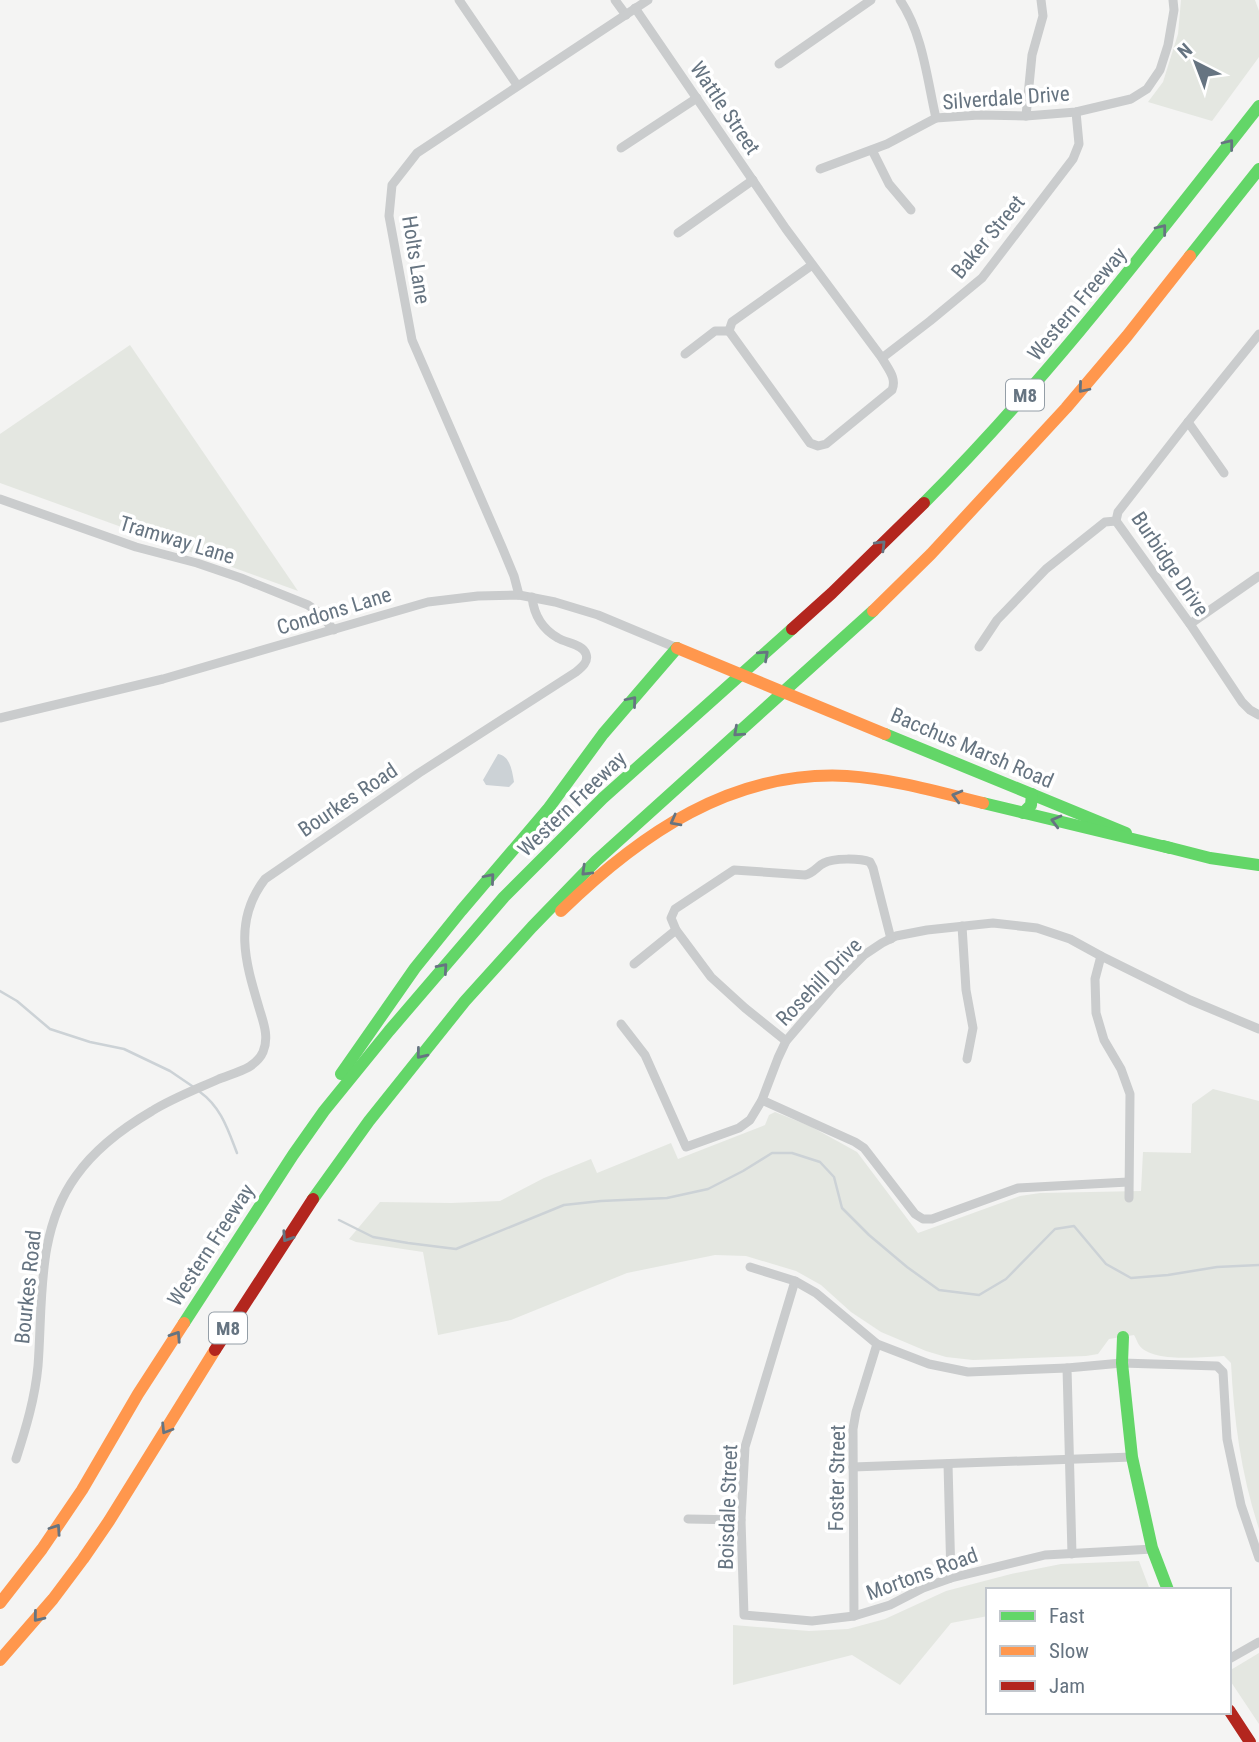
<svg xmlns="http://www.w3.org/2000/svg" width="1259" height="1742" font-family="'Roboto Condensed',sans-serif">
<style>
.green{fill:#e4e7e1}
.water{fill:#ccd2d6}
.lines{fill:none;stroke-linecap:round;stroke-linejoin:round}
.stream{stroke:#ccd2d6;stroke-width:2.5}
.street{stroke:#cacccd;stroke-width:9}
.fast{stroke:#63d668;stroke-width:12}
.slow{stroke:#ff974d;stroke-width:12}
.jam{stroke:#b3261e;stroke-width:12}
.oneway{stroke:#667481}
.labels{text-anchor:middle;stroke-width:7;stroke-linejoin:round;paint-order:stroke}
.shield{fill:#fff;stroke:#949ea7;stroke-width:2}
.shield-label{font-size:19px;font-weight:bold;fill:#667481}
.street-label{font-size:21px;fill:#667481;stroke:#fff}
</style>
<rect width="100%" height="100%" fill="#f4f4f3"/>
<g class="green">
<path d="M1181,0H1255L1259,11V57L1212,121L1148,102L1163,82L1178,34Z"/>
<path d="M130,345L298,591L0,483V434Z"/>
<path d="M1213,1089L1259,1101V1529C1241,1474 1234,1421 1231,1363L1224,1356C1204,1357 1151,1363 1139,1345C1137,1342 1136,1338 1134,1335L1109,1339L1098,1354L1086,1356L973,1360L946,1357L926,1351L881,1332L851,1312L821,1285L796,1271L746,1256L715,1255L627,1273L511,1320L438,1335L423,1252L356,1242L349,1239L380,1202L451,1203L500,1201L544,1178L591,1159L597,1173L671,1143L678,1159L765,1125L769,1115L775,1112L810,1126L857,1152L918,1233L1020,1196L1040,1193L1141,1191L1143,1152L1191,1153L1192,1104Z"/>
<path d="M1139,1561L1150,1590H988V1616L951,1623L900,1685L852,1655L733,1685V1625L809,1631L848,1629L885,1619L946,1591L1011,1574L1061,1564Z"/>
<path d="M1259,1653V1724L1229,1679V1671Z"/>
</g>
<path class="water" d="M498,754C510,756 512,770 514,782L509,787L486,785L483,780Z"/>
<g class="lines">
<g class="stream">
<path d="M0,991L17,1001L50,1029L90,1042L124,1049L170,1071L195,1088"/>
<path d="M200,1092C221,1107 228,1130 237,1153"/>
<path d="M339,1220L373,1237L408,1243L456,1249L564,1205L601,1201L667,1198L708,1189L743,1171L772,1153H792L820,1162L834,1177L842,1208L869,1235L907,1267L939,1290L979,1295L1006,1279L1055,1229L1074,1226L1106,1264L1131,1278L1168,1275L1217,1267L1259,1265"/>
</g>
<g class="street">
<path d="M459,0L517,85"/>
<path d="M615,0L626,15"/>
<path d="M900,0C923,34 927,79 936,118"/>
<path d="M635,8L786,229L882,358C888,369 897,378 892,390L826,444L818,446L810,443L729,331"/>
<path d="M779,64L871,0"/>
<path d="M1026,116L1032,55L1043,16L1041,0"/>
<path d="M621,148L697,98"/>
<path d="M872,150L889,184L911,210"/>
<path d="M820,169L887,144L936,118L979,115L1026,116L1076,112L1131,99L1147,89L1160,70L1168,45L1174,10L1173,0"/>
<path d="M678,233L753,180"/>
<path d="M729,331L732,322L812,265"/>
<path d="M685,354L715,331H729"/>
<path d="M882,358L930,321L982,278L1073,159L1079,144L1076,112"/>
<path d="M1188,422L1224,473"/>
<path d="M0,499L136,547L197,563L241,578L308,605L318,612L334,630"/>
<path d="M1116,521L1190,624L1242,702L1250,710L1259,715"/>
<path d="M1116,521L1118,512L1188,422L1259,334"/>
<path d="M519,595L514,576L502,547L412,340L389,216L392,185L417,153L648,0"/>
<path d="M1190,624L1259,576"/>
<path d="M979,647L997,620L1046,569L1105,522L1116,521"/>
<path d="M0,718L163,679L428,602L478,596L519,595L555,602L598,615L677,648"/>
<path d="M962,926L966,990L973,1028L967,1059"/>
<path d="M1101,956L1095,979L1096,1013L1104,1040L1121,1069L1130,1094L1129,1198"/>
<path d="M634,964L676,930"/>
<path d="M621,1024L645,1055L686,1147L739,1128L750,1120L762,1100L778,1058L786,1041L834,985L864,955L882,943L896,936L927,930L993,923L1037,928L1070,939L1101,956L1190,1000L1259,1029"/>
<path d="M786,1041L745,1008L711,977L676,930L671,918L675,909L734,870L805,875C814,873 817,866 824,863C833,858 860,858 870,862L873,868L891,939"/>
<path d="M762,1100L855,1142L864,1148L915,1214L923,1219H932L1018,1188L1128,1182"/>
<path d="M750,1267L795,1281L816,1293L877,1344L929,1364L968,1372L1067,1368"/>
<path d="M795,1281L745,1447L741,1520L744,1615L812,1621L854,1616L890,1605L923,1588L951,1578L1045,1555L1153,1549"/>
<path d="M16,1459C26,1428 35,1398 38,1366C43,1302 36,1231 76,1176C95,1149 123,1128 152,1111C173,1098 197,1089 219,1079C229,1075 240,1072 249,1067C255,1063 260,1059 263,1052C269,1038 264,1024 260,1011C246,964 232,922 265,879L419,773L576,672C581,668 589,662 586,654C583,644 566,643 558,638C542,629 534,615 532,597"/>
<path d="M948,1464L951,1578"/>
<path d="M853,1467L1132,1457"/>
<path d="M688,1519L741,1520"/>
<path d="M1072,1554L1067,1368L1122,1363L1217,1366L1223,1372L1227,1439L1241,1505L1259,1558"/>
<path d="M854,1616L853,1429L856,1412L877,1344"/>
<path d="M1229,1659L1259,1642"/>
</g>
<g class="fast">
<path d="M1190,256L1259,169"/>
<path d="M924,503C1047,380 1152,242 1259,106"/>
<path d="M885,734L1126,833"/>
<path d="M983,803L1170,848"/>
<path d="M1023,813L1031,805L1032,794"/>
<path d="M1163,846L1210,858L1259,865"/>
<path d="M341,1074L415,968L461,911L548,809L603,734L677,648"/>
<path d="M313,1199L369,1121L465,1001L532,927L596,861L873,611"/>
<path d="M184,1323L293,1155L324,1111L389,1031L504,897L603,798L792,629"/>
<path d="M1123,1337L1122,1363L1132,1457L1152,1548L1168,1590"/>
</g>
<g class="slow">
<path d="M873,611L931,554L1066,408L1127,336L1190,256"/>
<path d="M677,648L885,734"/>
<path d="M561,911C640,834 732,770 847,776C893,779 938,792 983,803"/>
<path d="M0,1603L42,1549L82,1490L138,1394L184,1323"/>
<path d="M0,1660L53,1599L83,1559L109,1521L215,1350"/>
</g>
<g class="jam">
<path d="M792,629L832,593L924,503"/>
<path d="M215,1350L313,1199"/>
<path d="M1229,1710L1250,1742"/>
</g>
</g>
<defs><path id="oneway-chevron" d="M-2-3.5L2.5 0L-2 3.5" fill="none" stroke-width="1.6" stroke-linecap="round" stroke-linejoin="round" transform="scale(1.75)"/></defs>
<g class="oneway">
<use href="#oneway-chevron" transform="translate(1229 144) rotate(-52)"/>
<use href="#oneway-chevron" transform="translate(1162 229) rotate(-52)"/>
<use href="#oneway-chevron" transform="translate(1083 388) rotate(130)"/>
<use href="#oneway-chevron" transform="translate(881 545) rotate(-45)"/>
<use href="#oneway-chevron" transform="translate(764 655) rotate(-42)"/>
<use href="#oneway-chevron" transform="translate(632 701) rotate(-50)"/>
<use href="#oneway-chevron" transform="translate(738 732) rotate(138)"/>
<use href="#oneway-chevron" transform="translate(957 796) rotate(-165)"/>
<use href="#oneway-chevron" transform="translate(675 821) rotate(152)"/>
<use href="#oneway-chevron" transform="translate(1056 821) rotate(-165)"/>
<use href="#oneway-chevron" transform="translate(586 871) rotate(136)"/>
<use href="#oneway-chevron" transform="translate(490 878) rotate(-50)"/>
<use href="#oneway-chevron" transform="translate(443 968) rotate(-49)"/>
<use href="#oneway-chevron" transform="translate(421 1054) rotate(129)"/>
<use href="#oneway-chevron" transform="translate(287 1237) rotate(123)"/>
<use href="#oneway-chevron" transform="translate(176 1336) rotate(-57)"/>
<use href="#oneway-chevron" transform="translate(166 1429) rotate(122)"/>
<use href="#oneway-chevron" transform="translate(56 1529) rotate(-56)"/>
<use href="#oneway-chevron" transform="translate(38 1617) rotate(129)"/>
</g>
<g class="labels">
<g class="shield">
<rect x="1006" y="379.5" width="38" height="31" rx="5"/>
<rect x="209" y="1312.5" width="38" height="31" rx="5"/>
</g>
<g class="shield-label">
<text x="1025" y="402">M8</text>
<text x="228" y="1335">M8</text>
</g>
<g class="street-label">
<text transform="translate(1006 98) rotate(-4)" y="7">Silverdale Drive</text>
<text transform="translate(725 108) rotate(56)" y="7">Wattle Street</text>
<text transform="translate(988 237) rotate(-50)" y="7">Baker Street</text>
<text transform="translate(416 260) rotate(81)" y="7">Holts Lane</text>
<text transform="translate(1077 304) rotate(-50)" y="7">Western Freeway</text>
<text transform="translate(177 540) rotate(17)" y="7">Tramway Lane</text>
<text transform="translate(1170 564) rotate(56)" y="7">Burbidge Drive</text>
<text transform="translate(334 611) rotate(-17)" y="7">Condons Lane</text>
<text transform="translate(972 748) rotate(23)" y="7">Bacchus Marsh Road</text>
<text transform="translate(348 800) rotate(-34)" y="7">Bourkes Road</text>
<text transform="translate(572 804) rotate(-44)" y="7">Western Freeway</text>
<text transform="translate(819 982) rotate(-46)" y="7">Rosehill Drive</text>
<text transform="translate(211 1245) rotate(-57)" y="7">Western Freeway</text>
<text transform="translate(28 1287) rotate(-84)" y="7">Bourkes Road</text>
<text transform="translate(837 1478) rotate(-89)" y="7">Foster Street</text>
<text transform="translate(728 1507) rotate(-88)" y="7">Boisdale Street</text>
<text transform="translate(922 1574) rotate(-20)" y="7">Mortons Road</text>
</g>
</g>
<rect x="986" y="1588" width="245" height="126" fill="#ffffff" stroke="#c2c7cd" stroke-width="2"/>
<rect x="1000" y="1611" width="35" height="10" fill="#63d668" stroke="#c2c7cd" stroke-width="2"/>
<text x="1049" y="1623" font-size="21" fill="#667481">Fast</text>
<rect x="1000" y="1646" width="35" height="10" fill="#ff974d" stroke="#c2c7cd" stroke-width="2"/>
<text x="1049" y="1658" font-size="21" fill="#667481">Slow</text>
<rect x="1000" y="1681" width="35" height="10" fill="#b3261e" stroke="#c2c7cd" stroke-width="2"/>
<text x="1049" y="1693" font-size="21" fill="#667481">Jam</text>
<g transform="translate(1196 63) rotate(318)" stroke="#ffffff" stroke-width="5" paint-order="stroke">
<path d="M0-5L12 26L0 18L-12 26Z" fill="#667481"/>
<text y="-10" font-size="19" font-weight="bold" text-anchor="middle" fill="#667481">N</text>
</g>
</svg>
